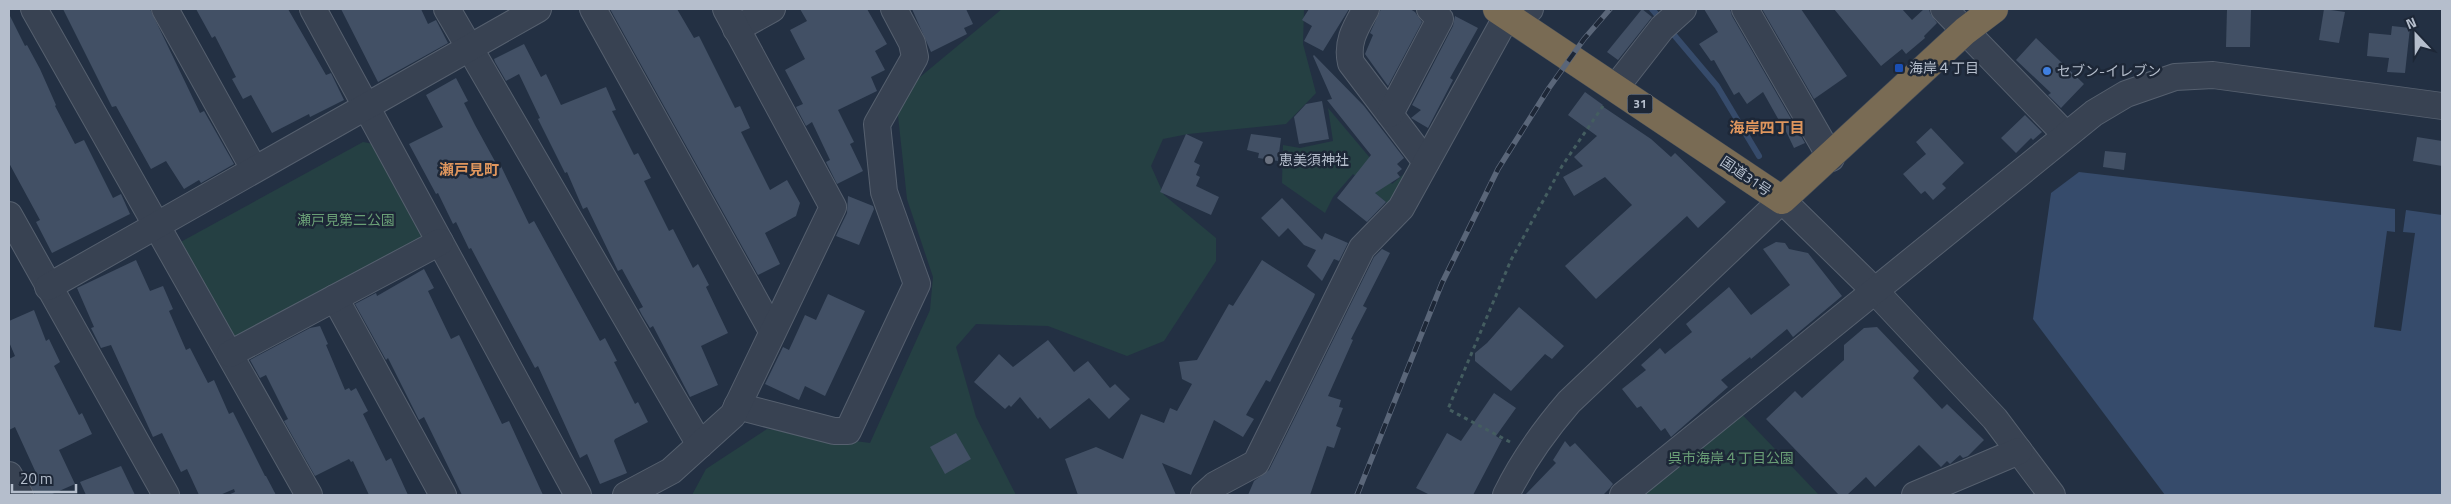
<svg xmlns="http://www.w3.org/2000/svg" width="2451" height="504" font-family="'Titillium Web','Noto Sans JP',sans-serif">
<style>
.green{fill:#254043}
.water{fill:#364b6b}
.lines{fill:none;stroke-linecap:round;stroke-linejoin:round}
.stream{stroke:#364b6b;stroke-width:6}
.building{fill:#425065}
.minor-casing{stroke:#56606f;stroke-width:28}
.highway-casing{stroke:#404a59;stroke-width:29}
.path{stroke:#445d60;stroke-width:3;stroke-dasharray:4 4;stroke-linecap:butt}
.minor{stroke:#384252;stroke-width:26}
.highway{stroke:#796b54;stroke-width:28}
.rail-casing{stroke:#5a6679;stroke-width:5.5}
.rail{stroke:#1d2737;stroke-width:4;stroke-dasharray:11;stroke-linecap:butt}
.transit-dot{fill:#1a4fb4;stroke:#1d2737;stroke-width:2}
.shop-dot{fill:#3f7fe0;stroke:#1d2737;stroke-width:2}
.worship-dot{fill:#6b7280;stroke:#1d2737;stroke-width:2}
.labels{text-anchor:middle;stroke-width:5;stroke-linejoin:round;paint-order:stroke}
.shield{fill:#1d2737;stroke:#87919f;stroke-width:1}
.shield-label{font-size:12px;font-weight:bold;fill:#b5becc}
.poi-label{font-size:14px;fill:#b5becc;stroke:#1d2737;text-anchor:start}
.street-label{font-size:14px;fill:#b5becc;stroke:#1d2737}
.park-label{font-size:14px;fill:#6a9f76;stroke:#1d2737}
.neighbourhood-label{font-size:15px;font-weight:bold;fill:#df965d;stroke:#1d2737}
</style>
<rect width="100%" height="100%" fill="#233043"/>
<g class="green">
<path d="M1002,9H1304L1303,44L1316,93L1286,124L1188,134L1163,139L1151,166L1164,195L1216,238V261L1164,341L1127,356L1048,326L976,324L956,347L976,417L1016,495H692L706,469L767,429L870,443L930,310L933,277L907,199L896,97Z"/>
<path d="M1328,108L1392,184L1404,174L1415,153L1395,210L1353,174L1333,197L1325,213L1282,183L1283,145L1300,148L1333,141Z"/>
<path d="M363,142L379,145L429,244L236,348L177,244Z"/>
<path d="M1735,407L1819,495H1628Z"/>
</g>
<path class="water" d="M2079,172L2395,209V232L2387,231L2374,327L2401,331L2415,233L2403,232L2406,210L2442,215V495H2165L2033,319L2051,193Z"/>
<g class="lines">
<g class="stream">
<path d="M1652,9L1662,21"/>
<path d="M1669,29L1717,86L1759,156"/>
</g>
</g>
<g class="building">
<path d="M63,9H150L200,113L204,111L234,164L201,183L199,180L184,189L166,161L151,169L116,106L112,107Z"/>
<path d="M196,9H288L326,75L331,73L344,100L310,117L309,114L272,133L251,95L243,99L232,79L236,77L215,36L212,38Z"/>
<path d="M341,9H421L428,24L436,20L448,43L378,82Z"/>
<path d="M610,9H677L694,38L699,36L735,108L740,106L750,128L741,132L770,190L787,180L800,203L796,216L765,233L780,264L758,275Z"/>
<path d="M800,9H867L887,44L875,51L885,70L871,77L877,91L838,110L854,142L850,144L863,171L837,184L826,162L830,160L812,122L806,126L796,107L803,104L785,70L805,59L790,30L807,21Z"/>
<path d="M912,9H966L973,24L964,28L967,34L931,52Z"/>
<path d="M1309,9H1349L1323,51L1304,41L1312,26L1302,20Z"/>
<path d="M1381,9H1410L1415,12L1422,22L1388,86L1365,54L1373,35L1370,33Z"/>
<path d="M1642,9L1652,17L1618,60L1607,52Z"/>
<path d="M1704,9H1730L1732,16L1805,143L1794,148L1782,123L1781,124L1763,92L1747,104L1739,92L1734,95L1714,60L1711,61L1699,44L1718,32Z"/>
<path d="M1762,9H1801L1847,76L1814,99Z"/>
<path d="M1834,9H1902L1912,20L1924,9H1929L1930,13L1937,23L1924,36L1925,38L1906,54L1902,49L1881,66Z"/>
<path d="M2227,9H2251L2250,47H2226Z"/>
<path d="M2324,9L2345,12L2339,43L2319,40Z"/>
<path d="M9,14L25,46L27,45L40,69L56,105L55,106L75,144L84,140L113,198L121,194L130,214L52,253L36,222L40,220L9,163Z"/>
<path d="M1455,16L1478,28L1450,78L1453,80L1428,128L1411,118L1421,110L1412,105L1453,26Z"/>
<path d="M2392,26L2410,28L2405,73L2387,72L2389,58L2367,56L2369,33L2391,35Z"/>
<path d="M2036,38L2084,84L2061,108L2048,95L2051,93L2016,60Z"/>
<path d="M524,44L541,77L546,74L561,105L606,87L616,110L612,111L634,155L638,153L651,178L644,181L669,231L673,229L693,268L698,264L709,285L706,287L728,333L701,346L718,385L690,397L653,326L650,328L642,315L639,309L643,307L622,269L618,271L587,207L583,209L567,172L565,173L538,119L540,118L519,74L506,81L495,62L494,59Z"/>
<path d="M1314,55L1364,106L1404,158L1397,164L1402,169L1397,173L1400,177L1375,193L1386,202L1367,222L1337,198L1371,155L1327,100L1332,99L1313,56Z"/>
<path d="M456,78L468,101L464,103L475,125L497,165L500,164L529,224L534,221L600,341L605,338L617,361L614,362L635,404L638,402L648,422L615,439L614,441L627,473L600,484L587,454L580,458L538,366L535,368L471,248L469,249L456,222L453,224L438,193L436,194L409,144L443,127L426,95Z"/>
<path d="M1585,92L1603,105L1602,106L1651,139L1671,157L1675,153L1726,202L1698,228L1687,216L1596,299L1565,266L1632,205L1605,177L1574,196L1563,177L1583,166L1574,157L1597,136L1568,115Z"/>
<path d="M1322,101L1329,139L1299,144L1294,117L1306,104Z"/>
<path d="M2025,115L2042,132L2033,140L2031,138L2016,153L2001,138Z"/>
<path d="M1931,128L1964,163L1942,184L1946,188L1933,200L1925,191L1921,194L1903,174L1926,154L1916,142Z"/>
<path d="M1186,134L1203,142L1194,162L1200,165L1196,175L1200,177L1196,186L1219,197L1211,215L1160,192Z"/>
<path d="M1251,134L1281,138L1278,161L1258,158L1259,153L1247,150Z"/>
<path d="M2417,137L2442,141V166L2413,161Z"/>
<path d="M2105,151L2126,153L2124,170L2103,167Z"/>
<path d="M848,196L873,206L874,209L859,245L836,236L847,213Z"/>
<path d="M1282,198L1322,240L1325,233L1348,243L1339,261L1334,259L1322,281L1307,266L1316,250L1304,245L1288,228L1279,237L1261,218Z"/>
<path d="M1776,242L1785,243L1789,249L1808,253L1842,296L1793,337L1787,329L1751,359L1750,357L1721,380L1728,387L1671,437L1665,428L1661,431L1641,406L1637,408L1622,389L1646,370L1641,365L1660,348L1665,354L1692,332L1686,324L1729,287L1751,315L1790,285L1763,249Z"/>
<path d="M1382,249L1390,253L1363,306L1367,308L1351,339L1353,340L1328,396L1341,400L1339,407L1343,408L1336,426L1341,428L1334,448L1327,446L1310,495H1248L1254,481L1269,470L1374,257Z"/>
<path d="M136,260L150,291L163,286L173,309L169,311L186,350L190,348L208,383L214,380L229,414L233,412L265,476H266L276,495H228L235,492L234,489L220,495H199L187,469L181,472L162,433L153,437L111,345L101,348L91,328L94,327L77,288Z"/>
<path d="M1262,260L1315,294L1314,297L1270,382L1266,380L1246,415L1254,419L1243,437L1214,420L1191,475L1162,463L1176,495H1078L1065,459L1096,447L1123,459L1141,414L1164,423L1170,408L1177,411L1192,384L1182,379L1179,362L1197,360L1229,304L1233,306Z"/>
<path d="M424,269L434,288L428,291L451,339L459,335L502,424L509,421L543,495H462L424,417L419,420L388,358L386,360L355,304L376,293L377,296Z"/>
<path d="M828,294L865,311L825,396L805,386L799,400L765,384L783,347L789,350L805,315L816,320Z"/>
<path d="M1519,307L1564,346L1552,359L1545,354L1511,391L1475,361V353L1487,343Z"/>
<path d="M34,310L46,341L49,339L60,362L54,366L79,415L82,413L92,434L59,450L75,484L50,495H35L28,479L37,475L15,427L9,430V359L15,356L9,342V321Z"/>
<path d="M320,326L328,344L326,345L345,390L349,388L351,391L356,388L368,411L363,414L386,461L391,458L408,495H369L353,461L351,462L349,459L315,476L284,421L288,419L266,375L260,378L250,360L310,328Z"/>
<path d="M1877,327L1919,371L1913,378L1942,409L1947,404L1984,440L1968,456L1963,458L1960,455L1950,464L1947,461L1941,467L1919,445L1875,487L1866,477L1847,495H1839L1766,419L1795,391L1802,398L1844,360V345L1864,328Z"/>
<path d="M1048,340L1074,372L1088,361L1110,388L1115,384L1130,399L1109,419L1089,398L1050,429L1040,417L1038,419L1020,397L1011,407L1009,405L1005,409L974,382L999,354L1013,367Z"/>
<path d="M1494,393L1516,408L1496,436L1502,440L1473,495H1430L1416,488L1447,433L1461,441Z"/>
<path d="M956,433L971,459L945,474L930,447Z"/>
<path d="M1565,441L1570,447L1575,443L1613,484L1610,488L1603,495H1525L1556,463L1553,460Z"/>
<path d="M121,466L135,495H86L80,482Z"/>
</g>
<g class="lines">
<g class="minor-casing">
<g id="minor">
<path d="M34,9L309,495"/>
<path d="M165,9L254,169"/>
<path d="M313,9L578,495"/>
<path d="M447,9L700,445"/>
<path d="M593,9L772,331"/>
<path d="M1366,9C1356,27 1346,42 1351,63L1426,162"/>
<path d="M1745,9L1831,158"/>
<path d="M1944,9L2066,135"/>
<path d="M1515,21L1530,9"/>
<path d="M736,29L772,9"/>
<path d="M1616,87L1662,28L1683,9"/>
<path d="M1390,114L1440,19L1430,9"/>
<path d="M9,215L166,495"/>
<path d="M48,287L538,9"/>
<path d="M335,298L443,495"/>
<path d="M230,354L440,242"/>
<path d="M737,406L834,431H848L917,284L884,192L877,124L915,57L912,43L894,9"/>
<path d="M9,475L20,495"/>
<path d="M626,495L671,471L733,415L833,207L726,9"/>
<path d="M1204,495L1215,485L1256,463L1362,248L1401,208L1507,16"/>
<path d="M1506,495C1523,460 1544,431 1569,402L1782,200L1874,290L1995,419L2052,495"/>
<path d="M1623,495L2094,113L2126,94L2175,77L2213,75L2442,106"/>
<path d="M1915,495L2019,451"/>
</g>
</g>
<g class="highway-casing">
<path id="highway" d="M1497,9L1782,200L1965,31L1994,9"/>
</g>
<path class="path" d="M1510,442L1448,409L1511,260L1562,166L1603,106"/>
<use href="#minor" class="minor"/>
<use href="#highway" class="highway"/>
<g class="rail-casing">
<path id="rail" d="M1357,495L1442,283L1498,169L1549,88L1584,39L1610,9"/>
</g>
<use href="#rail" class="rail"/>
</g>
<rect class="transit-dot" x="1894" y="63" width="10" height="10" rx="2.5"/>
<circle class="shop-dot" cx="2047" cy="71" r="5"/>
<circle class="worship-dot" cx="1269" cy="160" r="5"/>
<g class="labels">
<rect class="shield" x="1627.5" y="94.5" width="25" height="19" rx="4"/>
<g class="shield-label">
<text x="1640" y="108">31</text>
</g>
<g class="poi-label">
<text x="1909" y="73">海岸４丁目</text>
<text x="2057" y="76">セブン-イレブン</text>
<text x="1279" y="165">恵美須神社</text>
</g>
<g class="street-label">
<text transform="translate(1746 176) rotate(34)" y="5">国道31号</text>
</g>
<g class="park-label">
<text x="346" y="225">瀬戸見第二公園</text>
<text x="1731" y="463">呉市海岸４丁目公園</text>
</g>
<g class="neighbourhood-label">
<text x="1767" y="133">海岸四丁目</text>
<text x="469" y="175">瀬戸見町</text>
</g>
</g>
<rect width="2451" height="504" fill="none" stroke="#b5becc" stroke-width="20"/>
<g transform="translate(2416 35) rotate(338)" stroke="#1d2737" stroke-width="4" paint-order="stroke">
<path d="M0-4L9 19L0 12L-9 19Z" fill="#b5becc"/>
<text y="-8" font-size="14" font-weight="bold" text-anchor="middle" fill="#b5becc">N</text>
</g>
<path d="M12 484v8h64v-8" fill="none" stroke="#b5becc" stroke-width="2.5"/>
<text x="20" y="484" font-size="15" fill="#b5becc" stroke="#1d2737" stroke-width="4" paint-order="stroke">20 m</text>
</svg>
